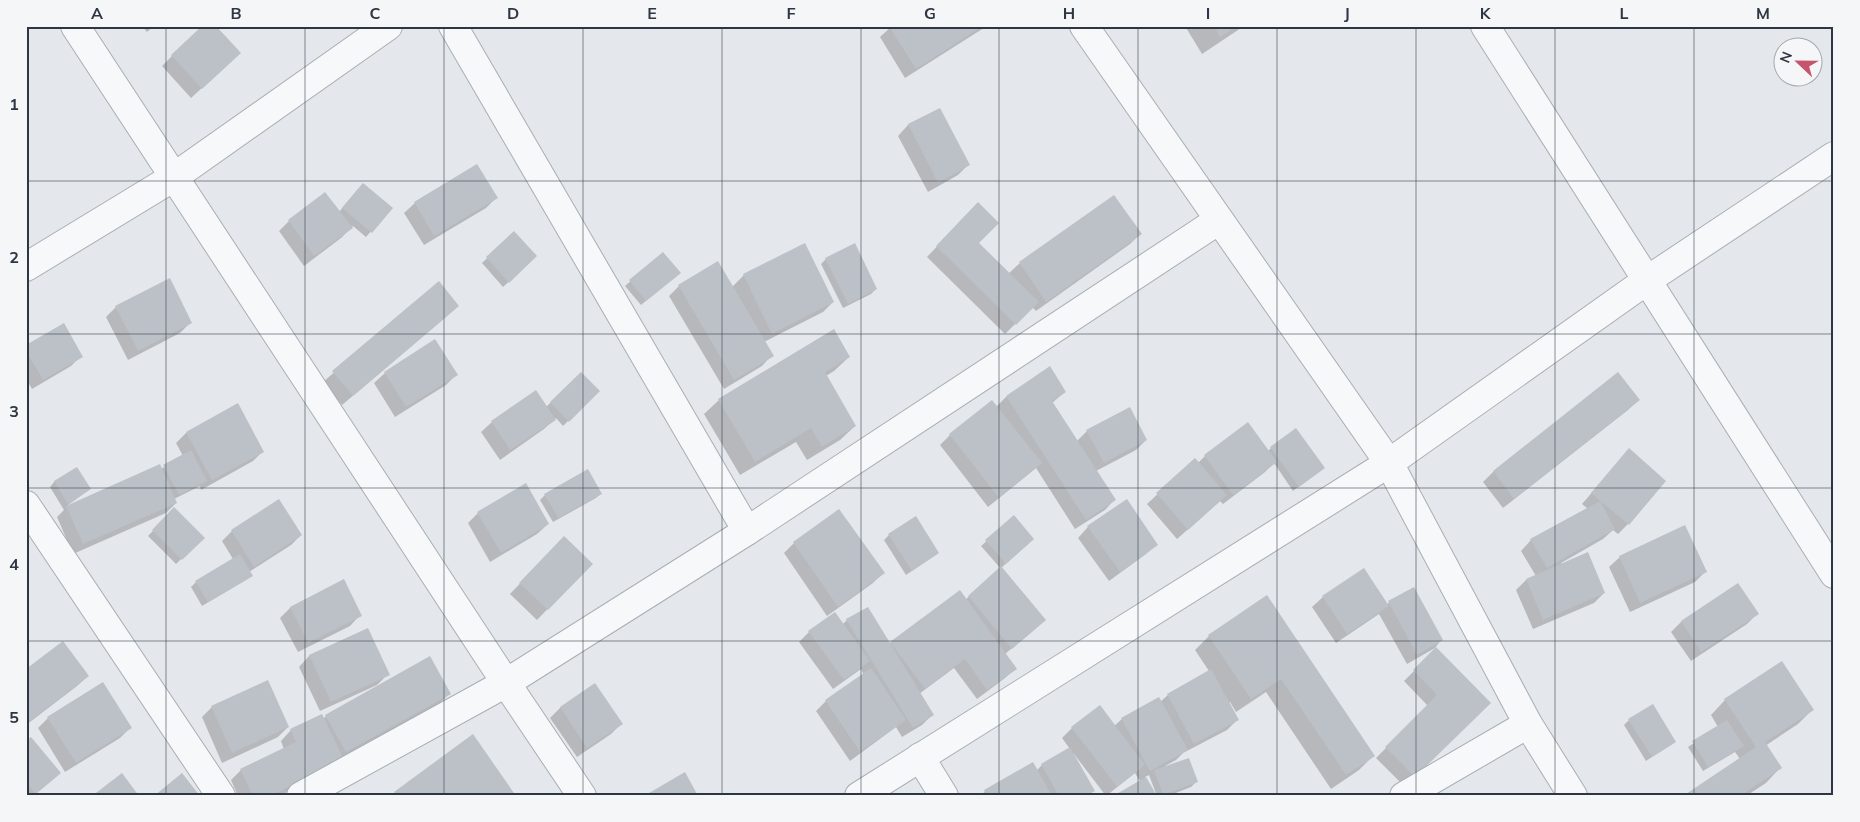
<svg xmlns="http://www.w3.org/2000/svg" width="1860" height="822" font-family="Mulish,sans-serif">
<style>
.shadow{fill:#0003}
.building{fill:#bcc1c7}
.lines{fill:none;stroke-linecap:round;stroke-linejoin:round}
.minor-casing{stroke:#a9aeb5;stroke-width:30}
.minor{stroke:#f7f8f9;stroke-width:28}
.grid{fill:none;stroke:#2d3642;stroke-width:1;stroke-opacity:0.55}
.neatline{fill:none;stroke:#2d3642;stroke-width:2}
.grid-label{font-size:16px;text-anchor:middle;font-weight:bold;fill:#2d3642}
</style>
<rect width="100%" height="100%" fill="#e4e7eb"/>
<g class="shadow">
<path d="M142,26H154L147,32Z"/>
<path d="M892,26H987L905,78L880,37Z"/>
<path d="M1185,26H1244L1202,54Z"/>
<path d="M172,56L229,63L191,98L162,66Z"/>
<path d="M939,110L968,165L958,175L928,192L898,136L908,125Z"/>
<path d="M358,189L391,208L366,237L353,226L341,238L304,266L279,231L289,221L325,194L339,212Z"/>
<path d="M1114,196L1140,234L1130,244L1036,311L1032,307L1005,334L927,257L968,214L977,243L1008,274L1020,263Z"/>
<path d="M496,198L486,208L424,245L404,213L415,203Z"/>
<path d="M514,233L536,256L503,287L482,263Z"/>
<path d="M663,253L674,278L641,305L625,286Z"/>
<path d="M826,259L876,289L871,294L843,308L821,264Z"/>
<path d="M744,275L833,302L823,312L764,342L772,355L762,366L724,389L669,296L679,286L732,287Z"/>
<path d="M438,283L447,316L342,405L323,382Z"/>
<path d="M116,307L190,323L180,333L128,360L106,317Z"/>
<path d="M834,331L849,357L834,371L826,376L855,426L840,440L807,460L796,442L740,475L704,414L719,400Z"/>
<path d="M26,347L81,356L71,366L32,389L26,379Z"/>
<path d="M385,373L456,375L446,385L395,417L374,383Z"/>
<path d="M581,374L598,391L563,426L556,418L544,429L500,460L481,432L492,422L546,407Z"/>
<path d="M1618,374L1638,400L1628,410L1503,508L1483,482L1493,472Z"/>
<path d="M1065,392L1052,403L1077,441L1087,431L1146,440L1136,450L1096,471L1115,499L1105,510L1075,529L1036,468L988,507L940,445L950,435L996,407L1006,397Z"/>
<path d="M238,405L263,451L253,461L201,490L200,486L174,499L176,503L166,513L73,554L57,517L64,510L50,487L54,482L76,468L90,489L68,505L69,506L161,469L183,456L176,443L186,433Z"/>
<path d="M1271,448L1323,468L1293,491L1274,463L1265,472L1223,504L1220,501L1177,539L1147,504L1195,459L1198,463L1205,456L1267,452Z"/>
<path d="M1629,450L1628,524L1618,534L1613,530L1603,539L1561,563L1604,593L1594,603L1533,629L1516,590L1526,580L1536,576L1521,551L1531,540L1588,509L1582,504Z"/>
<path d="M600,494L596,498L553,522L540,500L545,495Z"/>
<path d="M278,501L301,535L291,545L249,572L251,576L246,580L202,606L191,587L196,582L233,559L222,541L232,531Z"/>
<path d="M174,509L203,538L176,564L148,536Z"/>
<path d="M478,513L548,524L537,534L490,562L468,523Z"/>
<path d="M1014,517L1028,544L1001,568L1034,630L1005,654L1016,668L1005,678L977,699L954,668L919,694L932,715L922,725L902,737L896,727L850,761L816,711L826,701L864,675L861,669L833,689L799,642L809,632L843,624L847,620L889,644L965,600L1001,569L981,546Z"/>
<path d="M1088,527L1156,544L1146,554L1109,581L1078,538Z"/>
<path d="M889,535L938,553L906,575L884,540Z"/>
<path d="M794,543L883,573L873,583L827,616L784,553Z"/>
<path d="M554,548L591,564L537,620L510,594Z"/>
<path d="M1620,557L1705,572L1695,582L1630,612L1609,567Z"/>
<path d="M343,581L360,615L350,626L298,652L280,618L290,608Z"/>
<path d="M1738,585L1757,614L1747,624L1691,661L1671,632L1681,622Z"/>
<path d="M1413,588L1441,640L1435,648L1407,664L1379,614L1336,643L1312,607L1323,597L1387,604Z"/>
<path d="M1267,597L1373,756L1359,770L1331,789L1266,692L1236,712L1230,702L1228,704L1237,720L1227,730L1183,753L1176,760L1165,766L1196,782L1191,787L1168,796H1157L1149,775L1145,777L1155,796L1140,781L1135,773L1106,796L1074,754L1073,755L1093,790L1087,796H981L985,791L1036,771L1042,765L1070,749L1062,738L1072,728L1114,726L1122,719L1160,702L1168,695L1209,671L1195,650L1209,636Z"/>
<path d="M367,629L388,674L377,685L320,711L299,667L309,656Z"/>
<path d="M1436,649L1489,703L1404,786L1376,758L1428,706L1404,681Z"/>
<path d="M26,671L88,676L77,686L26,725Z"/>
<path d="M595,684L621,724L611,734L577,757L550,718L560,708Z"/>
<path d="M449,694L439,704L341,758L332,770L279,796H238L231,780L241,770L284,749L281,741L291,730L323,719L326,716Z"/>
<path d="M1725,700L1812,710L1798,724L1765,746L1780,768L1766,783L1746,796H1685L1740,759L1735,752L1703,771L1688,747L1718,727L1711,715Z"/>
<path d="M212,707L288,727L278,737L222,763L202,717Z"/>
<path d="M48,718L130,728L120,738L65,772L38,728Z"/>
<path d="M1629,720L1675,742L1646,761L1624,725Z"/>
<path d="M26,743L54,777L33,796H28L26,794Z"/>
</g>
<g class="building">
<path d="M202,26H216L241,53L202,89L171,55Z"/>
<path d="M889,26H983L916,69Z"/>
<path d="M1214,26H1237L1220,37Z"/>
<path d="M940,108L970,165L938,183L908,124Z"/>
<path d="M477,164L498,198L434,236L414,202Z"/>
<path d="M363,183L393,208L372,233L342,208Z"/>
<path d="M325,192L353,228L314,256L288,220Z"/>
<path d="M1114,195L1142,234L1046,302L1019,262Z"/>
<path d="M978,202L999,223L979,243L1039,302L1016,325L936,246Z"/>
<path d="M514,231L537,256L509,283L486,257Z"/>
<path d="M805,243L834,302L772,334L743,274Z"/>
<path d="M855,243L877,289L848,304L825,258Z"/>
<path d="M663,252L681,273L646,301L629,280Z"/>
<path d="M718,261L774,356L734,380L678,285Z"/>
<path d="M170,278L192,323L138,351L115,306Z"/>
<path d="M439,281L459,306L353,396L332,371Z"/>
<path d="M64,323L83,357L43,380L26,351V345Z"/>
<path d="M834,329L850,357L825,372L856,426L822,447L811,428L755,462L718,399Z"/>
<path d="M435,339L458,375L406,407L384,372Z"/>
<path d="M1050,366L1066,392L1052,401L1116,500L1086,520L1006,396Z"/>
<path d="M581,372L600,391L569,422L550,402Z"/>
<path d="M1618,372L1640,400L1514,499L1493,471Z"/>
<path d="M536,390L556,420L510,450L491,421Z"/>
<path d="M992,400L1042,463L999,498L949,434Z"/>
<path d="M238,403L264,452L212,480L186,432Z"/>
<path d="M1130,407L1147,440L1104,463L1086,430Z"/>
<path d="M1248,422L1277,462L1233,495L1204,455Z"/>
<path d="M1296,428L1325,468L1299,487L1270,447Z"/>
<path d="M1629,448L1666,481L1629,525L1591,493Z"/>
<path d="M191,450L207,481L179,495L163,465Z"/>
<path d="M1195,458L1227,495L1188,530L1156,493Z"/>
<path d="M160,464L177,503L83,544L66,506Z"/>
<path d="M77,467L91,489L68,504L54,481Z"/>
<path d="M588,469L602,494L558,518L544,494Z"/>
<path d="M526,483L549,524L501,553L477,512Z"/>
<path d="M279,499L302,535L254,567L231,530Z"/>
<path d="M1127,499L1158,545L1120,572L1087,526Z"/>
<path d="M1600,501L1615,529L1547,568L1530,539Z"/>
<path d="M174,507L205,538L182,560L152,530Z"/>
<path d="M839,509L885,573L838,607L793,542Z"/>
<path d="M1014,515L1034,539L1006,564L985,540Z"/>
<path d="M916,516L939,553L912,571L888,534Z"/>
<path d="M1685,525L1707,572L1640,603L1619,556Z"/>
<path d="M564,536L593,564L548,610L519,583Z"/>
<path d="M1588,552L1605,593L1543,620L1526,579Z"/>
<path d="M240,554L253,576L208,602L195,581Z"/>
<path d="M1001,566L1046,620L1012,649L968,596Z"/>
<path d="M1364,568L1389,606L1347,634L1322,596Z"/>
<path d="M344,579L362,616L308,643L290,607Z"/>
<path d="M1738,583L1759,614L1701,652L1681,621Z"/>
<path d="M1414,587L1443,640L1417,655L1388,601Z"/>
<path d="M960,590L1017,669L987,690L965,659L925,689L890,642Z"/>
<path d="M1267,595L1375,756L1346,775L1281,679L1251,699L1208,635Z"/>
<path d="M868,607L934,715L913,728L846,619Z"/>
<path d="M835,612L870,661L844,680L808,631Z"/>
<path d="M368,628L390,675L331,702L309,655Z"/>
<path d="M63,641L89,676L26,724V669Z"/>
<path d="M1436,647L1491,703L1415,777L1385,747L1437,695L1413,670Z"/>
<path d="M430,656L451,694L346,752L325,715Z"/>
<path d="M1782,661L1814,710L1765,742L1782,768L1740,796H1683L1756,747L1724,699Z"/>
<path d="M871,668L906,720L860,752L825,700Z"/>
<path d="M1211,669L1239,720L1194,744L1167,694Z"/>
<path d="M268,680L289,727L232,753L211,706Z"/>
<path d="M103,682L132,728L76,763L47,717Z"/>
<path d="M595,683L623,724L587,748L560,707Z"/>
<path d="M1159,697L1188,750L1150,771L1121,718Z"/>
<path d="M1653,704L1676,742L1652,757L1628,719Z"/>
<path d="M1100,705L1145,765L1117,787L1071,727Z"/>
<path d="M322,714L344,760L270,796H253L240,769L296,742L290,729Z"/>
<path d="M1727,720L1744,746L1708,767L1692,741Z"/>
<path d="M473,734L516,796H396L394,792Z"/>
<path d="M31,737L61,773L36,794L26,783V741Z"/>
<path d="M1070,747L1095,791L1086,796H1059L1041,764Z"/>
<path d="M1189,758L1198,782L1163,795L1154,770Z"/>
<path d="M1033,762L1052,796H987L984,790Z"/>
<path d="M685,772L698,796H644Z"/>
<path d="M122,773L139,796H92Z"/>
<path d="M182,773L200,796H154Z"/>
<path d="M1146,777L1157,796H1113Z"/>
</g>
<g class="lines">
<g class="minor-casing">
<g id="minor">
<path d="M75,26L506,683L582,796"/>
<path d="M453,26L747,531"/>
<path d="M1084,26L1389,463L1528,724L1573,796"/>
<path d="M1485,26L1834,574"/>
<path d="M26,267L174,177L388,26"/>
<path d="M26,505L221,796"/>
<path d="M920,757L944,796"/>
<path d="M301,796L506,683L747,531L1219,220"/>
<path d="M859,796L1389,463L1646,281L1834,156"/>
<path d="M1404,796L1528,724"/>
</g>
</g>
<use href="#minor" class="minor"/>
</g>
<path class="grid" d="M166,26V796M305,26V796M444,26V796M583,26V796M722,26V796M861,26V796M999,26V796M1138,26V796M1277,26V796M1416,26V796M1555,26V796M1694,26V796M26,181H1834M26,334H1834M26,488H1834M26,641H1834"/>
<rect width="1860" height="822" fill="none" stroke="#f4f6f8" stroke-width="55"/>
<g transform="translate(1798 62) rotate(292)"><circle r="24" fill="#f4f6f8" stroke="#a4a9af"/>
<path d="M0-4L9 19L0 12L-9 19Z" fill="#c5546c"/>
<text y="-8" font-size="14" font-weight="bold" text-anchor="middle" fill="#2d3642">N</text>
</g>
<rect x="28" y="28" width="1804" height="766" class="neatline"/>
<g class="grid-label">
<text x="97" y="19">A</text>
<text x="236" y="19">B</text>
<text x="375" y="19">C</text>
<text x="513" y="19">D</text>
<text x="652" y="19">E</text>
<text x="791" y="19">F</text>
<text x="930" y="19">G</text>
<text x="1069" y="19">H</text>
<text x="1208" y="19">I</text>
<text x="1347" y="19">J</text>
<text x="1485" y="19">K</text>
<text x="1624" y="19">L</text>
<text x="1763" y="19">M</text>
<text x="14" y="110">1</text>
<text x="14" y="263">2</text>
<text x="14" y="417">3</text>
<text x="14" y="570">4</text>
<text x="14" y="723">5</text>
</g>
</svg>
